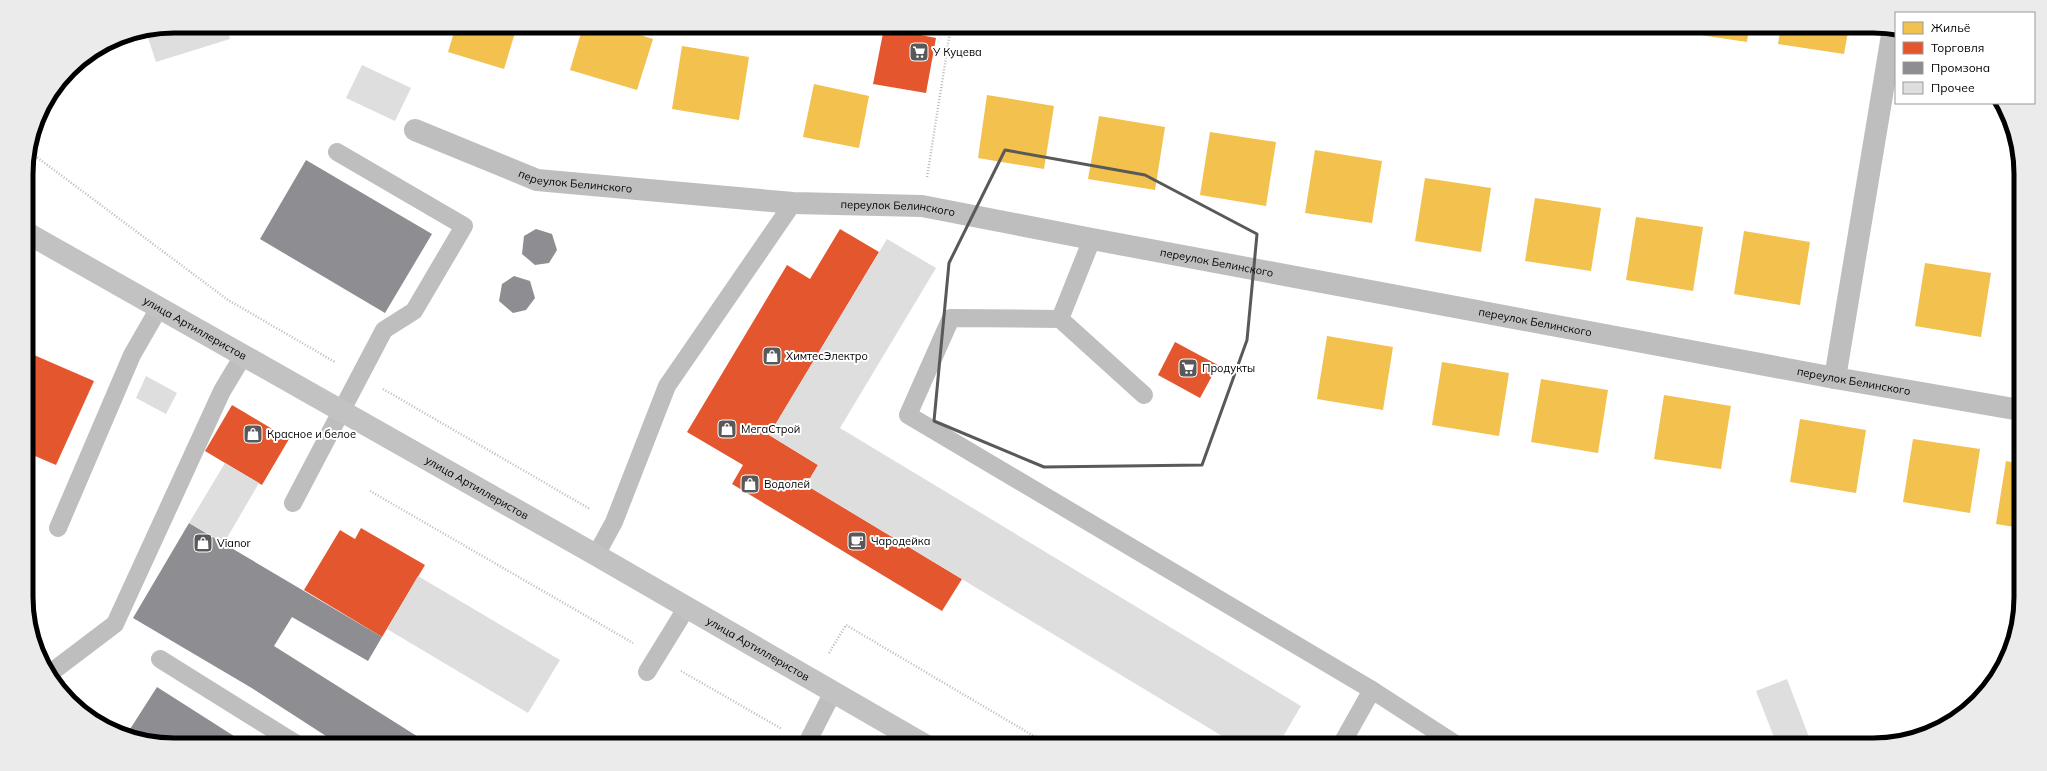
<svg xmlns="http://www.w3.org/2000/svg" width="2047" height="771" font-family="Mulish,sans-serif">
<style>
.homes{fill:#f2c14e}
.shops{fill:#e4572e}
.industry{fill:#8d8d92}
.building{fill:#dedede}
.lines{fill:none;stroke-linecap:round;stroke-linejoin:round}
.path{stroke:#b9b9b9;stroke-width:2.5;stroke-dasharray:1 2;stroke-linecap:butt}
.lane{stroke:#bebebe;stroke-width:18}
.street{stroke:#bebebe;stroke-width:22}
.secondary{stroke:#c2c2c2;stroke-width:22}
.marked{fill:none;stroke:#595959;stroke-width:3;stroke-linejoin:round}
.labels{text-anchor:middle;stroke-width:4;stroke-linejoin:round;paint-order:stroke}
.poi-label{font-size:11px;fill:#000;stroke:#fff;text-anchor:start}
.street-label{font-size:11px;fill:#000;stroke:#fff}
.rim{fill:none;stroke:#000;stroke-width:5}
</style>
<rect width="100%" height="100%" fill="#fff"/>
<g class="homes">
<path d="M456,26H517L504,69L448,52Z"/>
<path d="M583,26H611L653,39L637,90L570,70Z"/>
<path d="M1681,26H1749L1747,42L1680,32Z"/>
<path d="M1781,26H1849L1844,54L1778,44Z"/>
<path d="M682,46L749,57L739,120L672,109Z"/>
<path d="M814,84L869,96L859,148L803,137Z"/>
<path d="M987,95L1054,106L1044,169L978,158Z"/>
<path d="M1099,116L1165,127L1155,190L1088,179Z"/>
<path d="M1210,132L1276,142L1266,206L1200,195Z"/>
<path d="M1315,150L1382,161L1372,223L1305,213Z"/>
<path d="M1425,178L1491,188L1481,252L1415,241Z"/>
<path d="M1535,198L1601,208L1591,271L1525,261Z"/>
<path d="M1636,217L1703,227L1693,291L1626,280Z"/>
<path d="M1744,231L1810,242L1800,305L1734,294Z"/>
<path d="M1925,263L1991,273L1981,337L1915,326Z"/>
<path d="M1327,336L1393,347L1383,410L1317,399Z"/>
<path d="M1442,362L1509,373L1499,436L1432,425Z"/>
<path d="M1541,379L1608,390L1598,453L1531,442Z"/>
<path d="M1664,395L1731,406L1721,469L1654,459Z"/>
<path d="M1800,419L1866,430L1856,493L1790,482Z"/>
<path d="M1913,439L1980,449L1970,513L1903,502Z"/>
<path d="M2006,461L2021,464V528L1996,524Z"/>
</g>
<g class="shops">
<path d="M884,28L936,38L926,93L873,84Z"/>
<path d="M840,229L879,252L769,435L818,465L806,485L962,579L942,611L732,484L743,465L687,432L787,265L810,279Z"/>
<path d="M1175,342L1218,365L1200,398L1158,375Z"/>
<path d="M27,352L94,381L56,465L28,453Z"/>
<path d="M232,405L289,439L262,485L205,451Z"/>
<path d="M361,528L425,565L382,637L304,590L340,530L355,539Z"/>
</g>
<g class="industry">
<path d="M306,160L432,234L385,313L260,239Z"/>
<path d="M536,229L552,234L557,250L549,263L535,265L522,254L524,236Z"/>
<path d="M514,276L530,281L535,298L526,310L513,313L499,301L502,284Z"/>
<path d="M189,523L382,637L368,661L292,617L274,646L431,745H340L250,687L133,618Z"/>
<path d="M157,687L248,745H174L125,737Z"/>
<path d="M690,740L698,745H687Z"/>
</g>
<g class="building">
<path d="M174,26H226L230,39L156,62L146,32Z"/>
<path d="M362,65L411,88L395,121L346,98Z"/>
<path d="M887,239L936,268L840,428L1301,706L1278,745H1237L806,485L818,465L769,435Z"/>
<path d="M146,376L177,393L166,414L136,398Z"/>
<path d="M225,463L259,483L224,543L189,523Z"/>
<path d="M418,576L560,660L528,713L387,629Z"/>
<path d="M1787,679L1809,737L1788,745H1777L1756,691Z"/>
</g>
<g class="lines">
<g class="path">
<path d="M30,152L228,300L335,362"/>
<path d="M927,177L951,26"/>
<path d="M383,389L590,509"/>
<path d="M370,491L633,643"/>
<path d="M829,653L846,625L1049,745"/>
<path d="M681,671L782,729"/>
</g>
<g class="lane">
<path d="M1092,239L1060,319L1144,395"/>
<path d="M1060,319L951,318L908,415L1372,690L1457,745"/>
<path d="M293,503L384,330L414,311L464,226L337,152"/>
<path d="M58,528L132,355L159,308"/>
<path d="M596,555L614,522L667,386L793,203"/>
<path d="M160,659L298,745"/>
<path d="M647,672L687,607"/>
<path d="M49,674L115,624L222,391L243,356"/>
<path d="M806,745L833,692"/>
<path d="M1341,745L1372,690"/>
</g>
<g class="street">
<path id="s1" d="M415,130L537,180L793,203L922,206L1092,239L1835,378L2020,410"/>
<path d="M1835,378L1893,29"/>
</g>
<path class="secondary" id="s2" d="M27,233L596,555L925,745"/>
</g>
<path class="marked" d="M1005,150L1145,175L1257,234L1247,340L1202,465L1044,467L934,421L949,263Z"/>
<defs>
<g id="supermarket-square" transform="scale(1)"><rect x="-9" y="-9" width="18" height="18" rx="4" fill="#595959" stroke="#fff"/><path d="M-6-5.5h2.5l.6 2H6L4.5 2H-2.5L-4.4-4H-6ZM-1.5 3.2a1.3 1.3 0 1 0 .1 0ZM3 3.2a1.3 1.3 0 1 0 .1 0Z" fill="#fff"/></g>
<g id="shop-square" transform="scale(1)"><rect x="-9" y="-9" width="18" height="18" rx="4" fill="#595959" stroke="#fff"/><path d="M-5-2.5h2.3a2.7 3.5 0 0 1 5.4 0H5L5.5 6h-11ZM-1.5-2.5h3a1.5 2.3 0 0 0-3 0Z" fill="#fff"/></g>
<g id="cafe-square" transform="scale(1)"><rect x="-9" y="-9" width="18" height="18" rx="4" fill="#595959" stroke="#fff"/><path d="M-5.5-4.5H6V0H3Q3 3.5 0 3.5H-2.5Q-5.5 3.5-5.5 0ZM3-3.2v2h1.7v-2ZM-6 4.5H4V6H-6Z" fill="#fff"/></g>
</defs>
<g fill-rule="evenodd">
<use href="#supermarket-square" x="919" y="52"/>
<use href="#shop-square" x="772" y="356"/>
<use href="#supermarket-square" x="1188" y="368"/>
<use href="#shop-square" x="727" y="429"/>
<use href="#shop-square" x="253" y="434"/>
<use href="#shop-square" x="750" y="484"/>
<use href="#cafe-square" x="857" y="541"/>
<use href="#shop-square" x="203" y="543"/>
</g>
<g class="labels">
<g class="poi-label">
<text x="933" y="56">У Куцева</text>
<text x="786" y="360">ХимтесЭлектро</text>
<text x="1202" y="372">Продукты</text>
<text x="741" y="433">МегаСтрой</text>
<text x="267" y="438">Красное и белое</text>
<text x="764" y="488">Водолей</text>
<text x="871" y="545">Чародейка</text>
<text x="217" y="547">Vianor</text>
</g>
<g class="street-label">
<text dy="4" stroke="none"><textPath href="#s1" startOffset="170">переулок Белинского</textPath></text>
<text dy="4" stroke="none"><textPath href="#s1" startOffset="494">переулок Белинского</textPath></text>
<text dy="4" stroke="none"><textPath href="#s1" startOffset="818">переулок Белинского</textPath></text>
<text dy="4" stroke="none"><textPath href="#s1" startOffset="1142">переулок Белинского</textPath></text>
<text dy="4" stroke="none"><textPath href="#s2" startOffset="193">улица Артиллеристов</textPath></text>
<text dy="4" stroke="none"><textPath href="#s1" startOffset="1466">переулок Белинского</textPath></text>
<text dy="4" stroke="none"><textPath href="#s2" startOffset="517">улица Артиллеристов</textPath></text>
<text dy="4" stroke="none"><textPath href="#s2" startOffset="841">улица Артиллеристов</textPath></text>
</g>
</g>
<path d="M0 0H2047V771H0ZM174 33H1873A141 141 0 0 1 2014 174V597A141 141 0 0 1 1873 738H174A141 141 0 0 1 33 597V174A141 141 0 0 1 174 33Z" fill="#ebebeb" fill-rule="evenodd"/>
<path class="rim" d="M174 33H1873A141 141 0 0 1 2014 174V597A141 141 0 0 1 1873 738H174A141 141 0 0 1 33 597V174A141 141 0 0 1 174 33Z"/>
<rect x="1895" y="12" width="140" height="92" fill="#ffffff" stroke="#999999"/>
<rect x="1903" y="22" width="20" height="12" fill="#f2c14e" stroke="#999999"/>
<text x="1931" y="32" font-size="12" fill="#000000">Жильё</text>
<rect x="1903" y="42" width="20" height="12" fill="#e4572e" stroke="#999999"/>
<text x="1931" y="52" font-size="12" fill="#000000">Торговля</text>
<rect x="1903" y="62" width="20" height="12" fill="#8d8d92" stroke="#999999"/>
<text x="1931" y="72" font-size="12" fill="#000000">Промзона</text>
<rect x="1903" y="82" width="20" height="12" fill="#dedede" stroke="#999999"/>
<text x="1931" y="92" font-size="12" fill="#000000">Прочее</text>
</svg>
